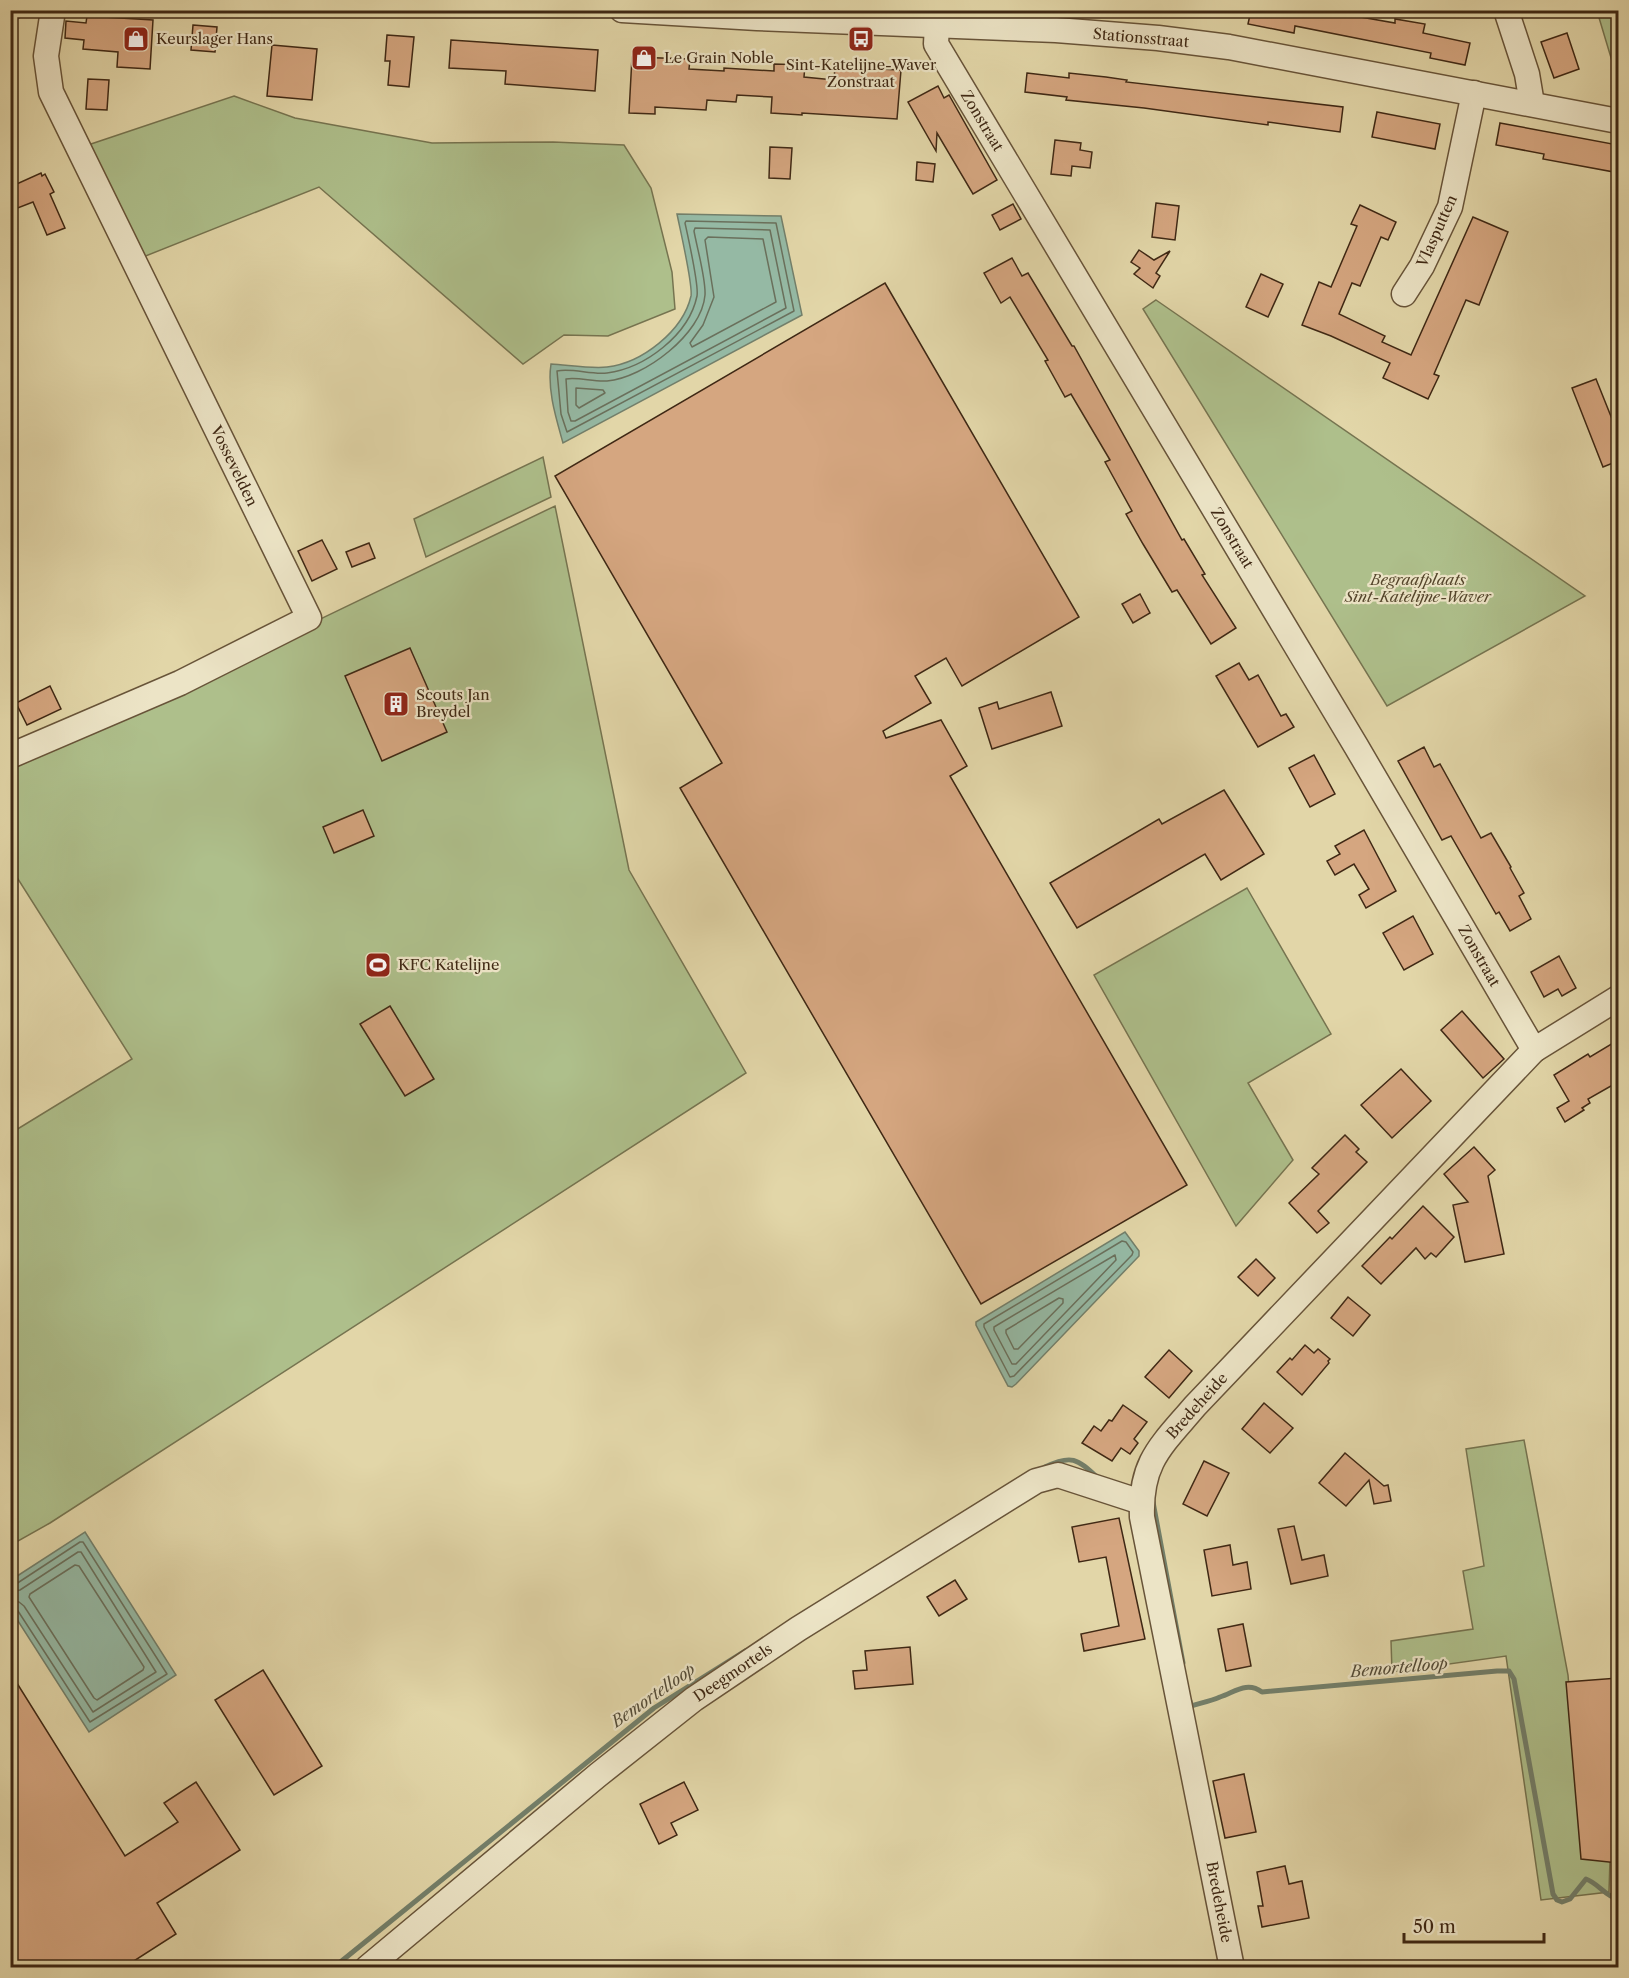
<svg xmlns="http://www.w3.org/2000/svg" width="1629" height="1978" font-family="'Libre Caslon Text',serif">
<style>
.green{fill:#aebf8b;stroke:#767450;stroke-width:1.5}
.water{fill:#95b9a4;stroke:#737f6a;stroke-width:1.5}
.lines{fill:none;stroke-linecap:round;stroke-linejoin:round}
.shore{stroke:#6a705c;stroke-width:1.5}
.stream{stroke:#737f6a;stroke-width:5}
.building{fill:#d5a680;stroke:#3f2814;stroke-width:1.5}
.minor-casing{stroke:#685439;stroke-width:27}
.minor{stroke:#ece4c6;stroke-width:24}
.labels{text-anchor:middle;stroke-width:4.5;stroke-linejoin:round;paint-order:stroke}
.street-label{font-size:15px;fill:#3f2814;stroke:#ece4c6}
.poi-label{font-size:15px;fill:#3f2814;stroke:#ece4c6;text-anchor:start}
.park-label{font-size:15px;font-style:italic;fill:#55462c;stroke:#ece4c6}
.water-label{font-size:16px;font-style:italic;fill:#544c38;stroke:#ece4c6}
</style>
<rect width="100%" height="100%" fill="#e2d6a8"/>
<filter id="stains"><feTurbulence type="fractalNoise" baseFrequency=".00333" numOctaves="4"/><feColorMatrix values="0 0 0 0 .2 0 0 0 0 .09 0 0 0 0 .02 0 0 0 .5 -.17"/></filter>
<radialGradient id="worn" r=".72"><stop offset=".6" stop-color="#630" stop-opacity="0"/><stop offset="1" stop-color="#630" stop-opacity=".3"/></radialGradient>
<g class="green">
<path d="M1597,11H1618V81Z"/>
<path d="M234,96L295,118L432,143L553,142L624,145L651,188L672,272L675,309L608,336L564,335L523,364L319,187L138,259L85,146Z"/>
<path d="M1156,300L1585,596L1387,706L1143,309Z"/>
<path d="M543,457L551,497L426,557L414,519Z"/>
<path d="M555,506L629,870L746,1073L50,1523L11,1545V1133L132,1059L11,868V768Z"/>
<path d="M1247,888L1331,1034L1248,1083L1293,1160L1236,1226L1094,975Z"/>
<path d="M1524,1440L1568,1675L1583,1856L1610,1859L1609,1892L1541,1900L1506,1656L1392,1672L1391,1641L1473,1629L1463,1571L1484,1566L1466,1449Z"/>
</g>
<g class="water">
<path d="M677,214L781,216L802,315L563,443C556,418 547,390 551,364C568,365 592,369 607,367C642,363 683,331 691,296C693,285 680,229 677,214Z"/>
<path d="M1125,1232L1139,1251V1256L1016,1384L1012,1387L1008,1386L976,1325V1322Z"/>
<path d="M85,1532L176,1675L89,1732L11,1610V1580Z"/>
</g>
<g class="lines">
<g class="shore">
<path d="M686,221L776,223L794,311L567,432L561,414L557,371C573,368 591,375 607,373C645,368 689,335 697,296C699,285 688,237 685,223Z"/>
<path d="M695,228L770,230L786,308L575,421H571L568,412L566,379C579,377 593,382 607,381C644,378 702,334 705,295C706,279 697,248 694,231Z"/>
<path d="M708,237L763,239L776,302L692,347L690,343L703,325L714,297L705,240Z"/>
<path d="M576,388L603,390L605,393L579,408L576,405Z"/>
<path d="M1122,1241L1126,1242L1133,1252L1132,1255L1014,1376L1010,1377L984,1327V1324Z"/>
<path d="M1115,1255L1116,1260L1016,1364H1012L994,1330V1327Z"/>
<path d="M1059,1298L1063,1299V1303L1018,1349H1014L1006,1333V1330Z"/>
<path d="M75,1565L79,1566L144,1667L143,1670L97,1700L94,1698L29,1597L30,1594Z"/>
<path d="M10,1584H16L80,1542H83L167,1674L90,1722L18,1611L10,1608"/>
<path d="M10,1592L20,1590L78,1552H81L156,1672L93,1712L24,1606L19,1602L10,1600"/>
</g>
<g class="stream">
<path d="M10,22L28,10"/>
<path d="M1045,1467C1072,1454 1077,1459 1098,1478"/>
<path d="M1153,1502L1183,1663"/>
<path d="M1190,1701L1191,1706C1201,1703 1211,1701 1220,1697C1235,1692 1247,1681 1262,1692L1497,1671H1509L1514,1679L1553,1894L1557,1900L1562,1902L1570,1899L1586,1879C1598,1883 1606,1897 1618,1899"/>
<path d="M333,1968L654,1708L745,1651"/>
</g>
</g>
<g class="building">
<path d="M1251,10H1321L1395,23V19L1425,24L1423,33L1470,43L1465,65L1430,58L1431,53L1295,26L1294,33L1248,24Z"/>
<path d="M87,16L153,20L150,69L117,67L118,52L83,49L84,40L65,38L66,21L86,23Z"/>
<path d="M193,25L217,27L215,52L191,50Z"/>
<path d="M1567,33L1579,69L1554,78L1541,42Z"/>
<path d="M387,35L414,37L409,87L388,85L390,61H385Z"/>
<path d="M451,40L598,50L595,91L505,84L506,71L449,68Z"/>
<path d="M272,45L317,49L312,100L267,96Z"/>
<path d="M632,57L690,59L689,69L724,71V68L774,71V64L805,65L804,77L834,80L835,67L901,70L897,119L802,113V115L771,113L772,97L737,95L736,102L707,100L706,110L655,107V114L629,113Z"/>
<path d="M1027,73L1069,78V73L1106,77L1127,80L1126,82L1343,107L1340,132L1268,122V125L1144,108L1066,100L1067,97L1025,92Z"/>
<path d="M88,79L109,80L107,110L86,109Z"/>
<path d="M938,86L944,98L949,95L997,180L973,194L937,133L936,151L908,102Z"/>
<path d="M1377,112L1440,124L1435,149L1372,137Z"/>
<path d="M1500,123L1618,145L1614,172L1543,159L1544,154L1496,145Z"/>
<path d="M1055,140L1081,143L1080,150L1092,152L1090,168L1072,166L1071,176L1051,174Z"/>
<path d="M770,147L792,148L790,179L769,178Z"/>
<path d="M917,162L935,164L933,182L916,180Z"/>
<path d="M41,173L42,176L45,174L54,192L50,194L65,228L47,235L33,202L10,211V187Z"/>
<path d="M1156,203L1179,206L1175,240L1152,237Z"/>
<path d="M1013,204L1021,219L1000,230L992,215Z"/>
<path d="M1360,205L1396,222L1388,240L1381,237L1360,286L1352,283L1339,314L1385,336L1382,342L1411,355L1473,217L1508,232L1479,305L1466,300L1434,374L1439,376L1428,399L1383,378L1390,363L1331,336L1302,325L1319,282L1331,287L1357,226L1351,224Z"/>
<path d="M1139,250L1154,260L1170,251L1156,273L1160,276L1153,288L1134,274L1140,268L1131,262Z"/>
<path d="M1012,258L1022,276L1028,273L1072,346H1074L1182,540L1184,539L1205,574L1202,575L1236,628L1211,644L1177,590L1172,592L1143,544L1126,514L1132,511L1105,462L1110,460L1071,394L1065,397L1045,361L1048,360L1010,297L1001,303L984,273Z"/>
<path d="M1261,274L1283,284L1268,317L1246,307Z"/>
<path d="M885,283L1079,617L962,686L946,658L915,676L931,703L883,731L886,738L941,720L967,766L950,776L1187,1185L981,1304L680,788L722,763L555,476Z"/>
<path d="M1596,379L1618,434V461L1603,467L1572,388Z"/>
<path d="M322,540L337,569L312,581L298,551Z"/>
<path d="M369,543L375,558L352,567L346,552Z"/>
<path d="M1140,594L1150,613L1133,623L1122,604Z"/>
<path d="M410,648L447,732L382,761L345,676Z"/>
<path d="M1239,663L1249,680L1258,675L1281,716L1286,714L1294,727L1258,747L1216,676Z"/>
<path d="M50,686L61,709L27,725L16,703Z"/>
<path d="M1051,692L1062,726L992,749L979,708L997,702L999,709Z"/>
<path d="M1424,747L1434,767L1440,764L1481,838L1491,833L1511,867L1510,868L1524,893L1519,896L1531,919L1510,931L1499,912L1496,914L1451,836L1442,840L1398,761Z"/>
<path d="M1314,755L1335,794L1310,807L1289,768Z"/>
<path d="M1224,790L1264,854L1221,880L1205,854L1077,928L1050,883L1159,819L1162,824Z"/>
<path d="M363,810L374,836L334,853L323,827Z"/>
<path d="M1364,830L1396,891L1366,908L1359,895L1369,889L1354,864L1335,875L1327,861L1340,854L1335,846Z"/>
<path d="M1413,916L1433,954L1404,970L1383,933Z"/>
<path d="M1559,956L1576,988L1562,996L1558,989L1544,997L1531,972Z"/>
<path d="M390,1006L434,1079L405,1096L360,1024Z"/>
<path d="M1462,1011L1504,1059L1483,1078L1441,1030Z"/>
<path d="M1618,1040V1082L1588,1099L1590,1103L1582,1108L1584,1110L1565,1122L1557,1108L1569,1101L1554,1075L1588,1054L1590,1057Z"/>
<path d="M1401,1069L1431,1101L1392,1138L1361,1105Z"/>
<path d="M1345,1135L1359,1149L1356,1152L1367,1162L1318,1211L1329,1223L1317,1233L1289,1203L1319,1174L1312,1168Z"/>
<path d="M1474,1147L1495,1170L1488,1176L1504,1254L1465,1262L1453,1205L1468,1202L1444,1174Z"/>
<path d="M1423,1206L1454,1237L1436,1257L1431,1253L1425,1259L1416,1248L1381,1284L1362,1266L1390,1237L1392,1239Z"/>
<path d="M1256,1259L1275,1278L1258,1296L1238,1277Z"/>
<path d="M1348,1297L1370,1315L1353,1336L1331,1318Z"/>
<path d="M1305,1345L1314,1353L1318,1349L1330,1359L1328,1361L1329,1363L1302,1395L1277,1372L1290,1358L1292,1360Z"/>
<path d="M1169,1350L1192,1371L1169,1398L1145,1377Z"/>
<path d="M1264,1403L1293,1428L1270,1453L1242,1429Z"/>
<path d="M1123,1405L1147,1422L1134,1439L1138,1443L1130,1454L1121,1448L1112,1461L1082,1443L1094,1426L1101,1431L1109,1420L1112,1421Z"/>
<path d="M1345,1453L1384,1486L1388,1485L1391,1501L1374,1504L1369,1480L1346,1506L1319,1483Z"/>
<path d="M1204,1461L1229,1473L1207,1516L1183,1504Z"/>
<path d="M1119,1518L1145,1639L1084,1651L1081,1634L1119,1626L1106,1557L1079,1562L1072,1527Z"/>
<path d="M1294,1526L1302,1560L1324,1555L1328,1576L1291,1584L1278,1529Z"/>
<path d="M1230,1545L1233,1565L1247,1562L1251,1589L1212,1596L1204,1550Z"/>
<path d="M955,1580L967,1599L939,1616L927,1597Z"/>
<path d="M1243,1624L1251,1666L1226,1671L1218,1629Z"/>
<path d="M910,1647L913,1684L855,1689L853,1671L867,1670L865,1651Z"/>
<path d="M263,1670L322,1766L274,1795L215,1700Z"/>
<path d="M10,1672L125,1856L178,1822L164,1803L196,1782L240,1850L157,1903L176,1934L123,1968H10Z"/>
<path d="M1618,1678V1863L1581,1859L1566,1682Z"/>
<path d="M1244,1774L1256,1832L1225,1838L1213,1781Z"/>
<path d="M684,1782L698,1810L671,1823L677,1835L659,1844L640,1804Z"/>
<path d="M1285,1866L1289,1884L1302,1881L1309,1918L1262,1927L1258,1906H1263L1257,1872Z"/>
</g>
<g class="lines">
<g class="minor-casing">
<g id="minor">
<path d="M622,10L757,18L1056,30L1158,38L1229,47L1618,121"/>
<path d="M1506,10L1527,74L1532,104"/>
<path d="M937,25L936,44L1356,746L1534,1050"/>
<path d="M1404,294L1422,266L1450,207L1474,93"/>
<path d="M10,756L180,683L309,618L51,92L46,56L53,10"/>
<path d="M367,1968L598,1775L694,1699L798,1629L1036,1481L1058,1475L1141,1502"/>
<path d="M1232,1968L1142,1517C1140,1462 1161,1446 1195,1406L1534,1050L1618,998"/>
</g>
</g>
<use href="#minor" class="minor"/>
</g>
<defs>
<g id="shop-square" transform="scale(1.35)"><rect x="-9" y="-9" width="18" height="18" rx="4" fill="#8f2418" stroke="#ece4c6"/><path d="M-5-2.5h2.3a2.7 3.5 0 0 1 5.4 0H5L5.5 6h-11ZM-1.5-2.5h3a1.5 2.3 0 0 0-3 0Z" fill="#fff"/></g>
<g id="bus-square" transform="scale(1.35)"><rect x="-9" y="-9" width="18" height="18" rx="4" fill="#8f2418" stroke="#ece4c6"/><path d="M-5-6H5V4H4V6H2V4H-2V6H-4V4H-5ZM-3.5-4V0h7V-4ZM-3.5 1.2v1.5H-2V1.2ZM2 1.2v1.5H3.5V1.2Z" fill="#fff"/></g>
<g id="building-square" transform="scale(1.35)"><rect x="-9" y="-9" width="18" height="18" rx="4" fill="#8f2418" stroke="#ece4c6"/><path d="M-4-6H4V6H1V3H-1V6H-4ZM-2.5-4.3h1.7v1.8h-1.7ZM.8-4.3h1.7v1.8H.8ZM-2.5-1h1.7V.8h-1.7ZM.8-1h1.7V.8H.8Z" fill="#fff"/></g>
<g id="stadium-square" transform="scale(1.35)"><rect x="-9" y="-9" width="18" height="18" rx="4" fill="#8f2418" stroke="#ece4c6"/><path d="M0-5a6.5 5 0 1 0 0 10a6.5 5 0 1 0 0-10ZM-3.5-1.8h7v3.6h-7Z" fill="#fff"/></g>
</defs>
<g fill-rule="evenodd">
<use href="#shop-square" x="136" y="39"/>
<use href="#bus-square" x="861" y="39"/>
<use href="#shop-square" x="644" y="58"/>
<use href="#building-square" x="396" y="704"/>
<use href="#stadium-square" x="378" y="965"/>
</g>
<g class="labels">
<g class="street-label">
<text transform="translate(1141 38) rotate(5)" y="5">Stationsstraat</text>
<text transform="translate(982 121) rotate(59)" y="5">Zonstraat</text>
<text transform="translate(1437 231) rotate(-66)" y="5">Vlasputten</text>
<text transform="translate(234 466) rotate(64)" y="5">Vossevelden</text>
<text transform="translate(1232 538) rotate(59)" y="5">Zonstraat</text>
<text transform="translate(1479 956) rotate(60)" y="5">Zonstraat</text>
<text transform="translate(1197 1406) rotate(-48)" y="5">Bredeheide</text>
<text transform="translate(733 1673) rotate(-34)" y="5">Deegmortels</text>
<text transform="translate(1219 1902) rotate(79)" y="5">Bredeheide</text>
</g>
<g class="poi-label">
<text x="156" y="44">Keurslager Hans</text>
<text x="664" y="63">Le Grain Noble</text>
<text x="861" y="70" text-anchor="middle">Sint-Katelijne-Waver<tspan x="861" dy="17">Zonstraat</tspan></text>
<text x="416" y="700">Scouts Jan<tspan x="416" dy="17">Breydel</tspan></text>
<text x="398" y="970">KFC Katelijne</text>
</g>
<g class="park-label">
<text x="1418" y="585">Begraafplaats<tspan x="1418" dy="17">Sint-Katelijne-Waver</tspan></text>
</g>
<g class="water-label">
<text transform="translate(1399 1667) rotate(-5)" y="6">Bemortelloop</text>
<text transform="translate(653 1695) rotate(-35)" y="6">Bemortelloop</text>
</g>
</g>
<rect width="1629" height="1978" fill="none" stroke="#e2d6a8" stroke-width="36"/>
<rect x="12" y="12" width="1605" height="1954" fill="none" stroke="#3f2814" stroke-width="3"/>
<rect x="18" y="18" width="1593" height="1942" fill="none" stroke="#3f2814" stroke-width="1.5"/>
<path d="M1404 1933v9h140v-9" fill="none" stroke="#3f2814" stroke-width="3"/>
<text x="1413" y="1933" font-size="18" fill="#3f2814" stroke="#ece4c6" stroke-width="4.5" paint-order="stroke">50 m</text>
<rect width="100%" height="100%" filter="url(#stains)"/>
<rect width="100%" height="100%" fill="url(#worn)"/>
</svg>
